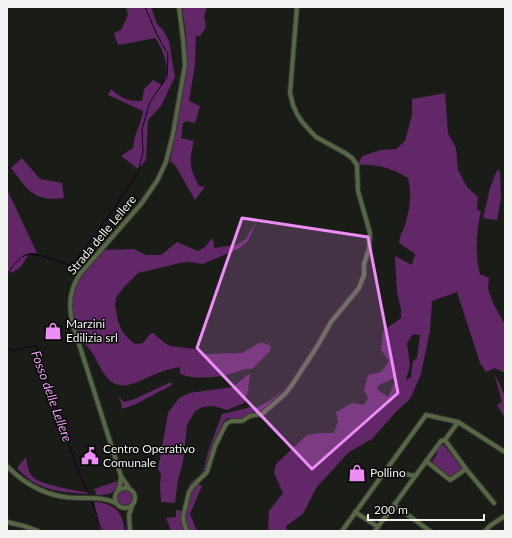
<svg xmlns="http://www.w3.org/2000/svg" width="512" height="538" font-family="Lato,sans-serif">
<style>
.green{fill:#612767;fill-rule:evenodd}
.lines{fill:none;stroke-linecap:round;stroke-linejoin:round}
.stream{stroke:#110015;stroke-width:1}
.minor-casing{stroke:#343632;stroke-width:6}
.minor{stroke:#576744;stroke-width:4}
.marked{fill:#ee8cf8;fill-opacity:0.2;stroke:#ee8cf8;stroke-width:3;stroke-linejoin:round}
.labels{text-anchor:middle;stroke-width:3;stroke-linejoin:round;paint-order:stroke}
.street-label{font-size:12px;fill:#f2f4f1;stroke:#060705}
.poi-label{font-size:12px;fill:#f2f4f1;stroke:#060705;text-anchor:start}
.water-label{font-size:13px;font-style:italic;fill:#f49ffd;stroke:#060705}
</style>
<rect width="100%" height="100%" fill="#1a1c18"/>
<g class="green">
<path d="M126,7H151L157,24L163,30L169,41L175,77L161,106L148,120L146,160L138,169L121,156L133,148C134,135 141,124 143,111L108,95L111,89C122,99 127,101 142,101L144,89L153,80L162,85C163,83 165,79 166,76C169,65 162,47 155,38L119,45L116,40L114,33L121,30L128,15Z"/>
<path d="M182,7H207V8L204,16L206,27L200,36H196L195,64L189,101L200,106L195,123L186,121L183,123L181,138L194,141C189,162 189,166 199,186L205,187L195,200L175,165L170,161L175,136L186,72L187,59L186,34Z"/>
<path d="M445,93L448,133L456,148L458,170L467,187L478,197L477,210L481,211C476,232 475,255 480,275H482L489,278L488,289L493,303L505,325V373L495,368L486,372L480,363L457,292L432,301L430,331L421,374L410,399L395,413L372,439L349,452L316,488L303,514L286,526L287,531H268L269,511L283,493L274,473L276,464L307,435L320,433H334L338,421L336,412L352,403L364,405L368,398L364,390L368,375L381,372L389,361L381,350L383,331L401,318V309L397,293L395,256L412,265L415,254L399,243C400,233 402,234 405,225C410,209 412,194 408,178C390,168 379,164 358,165L362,156L381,150L396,149L405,141L412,115V99ZM413,334L420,335L417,358L413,361L411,377L406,380L410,365L407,343ZM397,377L388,397L377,389L379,385Z"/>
<path d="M22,158L40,179L62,183L64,198C33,202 28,190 11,168Z"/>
<path d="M497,170L500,171L501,198L497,220L483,218L490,188Z"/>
<path d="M7,189L37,253H29C22,266 21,269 7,274Z"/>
<path d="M257,221L248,241L240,248L203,264L189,262L180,263L138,273L124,287L116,298L115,305L118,321L122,331L128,338L135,344L143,343L150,334L153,333L165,343L170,346L194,349L203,354L242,353L259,343H264L271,346L270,351L252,369C244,368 240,371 233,373C222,377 189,381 180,373V367C174,368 169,369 164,371C139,378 118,402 100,367C95,358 92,348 82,343C79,333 75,323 73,313C67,288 89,267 104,250L134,249L146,255H161L177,242L198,251L205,247L212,238L214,243V248L236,245L245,240Z"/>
<path d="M250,373L248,391L244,403L227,410L213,406L203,407L195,411L187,425L183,462L178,480L175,503L161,502L160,485L161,474L158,469L168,413L179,398L189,393L233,387Z"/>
<path d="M494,373L505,396V418L497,405L502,402Z"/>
<path d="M171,382L172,385L134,405L122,409L121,402L117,395L124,402L132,400Z"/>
<path d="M286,386L272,401L262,410L249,414L242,418H228L224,421L213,446L206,467L201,474L194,480L185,492L192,481L200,475L204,468L208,452L222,414L251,407L256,408L272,399Z"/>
<path d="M440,445H444L462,468L450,477L432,462L437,454L436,451Z"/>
<path d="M26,457C27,463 28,471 31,475C37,485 79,491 90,493V494C70,493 49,492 31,481C26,477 21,472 17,468Z"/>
<path d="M118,481C116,494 108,495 97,495L94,489Z"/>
<path d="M198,484L202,486L190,514L197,531H189C187,527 185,523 185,519C185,507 189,493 198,484Z"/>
<circle cx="125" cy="498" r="8"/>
<path d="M94,502C114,503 122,511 125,531H100Z"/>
<path d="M176,510L182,511V523L185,531H171L166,518L176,517Z"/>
</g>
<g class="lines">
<g class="stream">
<path d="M7,275C11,268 18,258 26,255C35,251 62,263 72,266L114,208L138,172L143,152L142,129L150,102L167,77L168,54L157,35L145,7"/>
<path d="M7,348L13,351L36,345C53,395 66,447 89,494"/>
<path d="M92,502C97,512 97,521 102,531"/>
</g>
<g class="minor-casing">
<g id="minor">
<path d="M426,461L450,480L466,469L445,440"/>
<path d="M7,466C27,487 51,498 79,498C92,498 104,497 116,503"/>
<path d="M466,469L494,503"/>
<path d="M386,470L426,415L458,422L505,452"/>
<circle cx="125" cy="498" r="10"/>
<path d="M129,488L121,476L73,325C68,307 69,290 80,274L141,204L157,181L166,162L173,134L185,65L183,39L179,7"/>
<path d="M118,490L120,485L121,476"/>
<path d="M394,505L430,531"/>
<path d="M355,512L378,527"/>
<path d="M7,522L24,526L38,531"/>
<path d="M130,531L129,515L132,506"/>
<path d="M187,531L184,523L183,517L189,492L193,486L207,472L215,446L226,424L231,421H242L250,416L262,414L285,394L292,385L318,345L331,322L359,288L364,275V264L369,249L370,233L358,191L357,165L352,158L345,153L316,137L303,123L297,114L293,105L290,93L297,7"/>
<path d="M342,531L386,470L415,476"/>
<path d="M375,531L441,441L445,440L458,422"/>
<path d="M485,531L491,525L505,516"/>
</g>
</g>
<use href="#minor" class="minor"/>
</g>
<path class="marked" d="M242,218L368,237L398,393L312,469L197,348Z"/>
<defs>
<g id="shop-bare" transform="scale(1.38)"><path d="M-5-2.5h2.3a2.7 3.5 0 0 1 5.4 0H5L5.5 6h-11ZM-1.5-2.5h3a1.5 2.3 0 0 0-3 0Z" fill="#ee8cf8" stroke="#060705" stroke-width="2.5" paint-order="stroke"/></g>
<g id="civic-bare" transform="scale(1.38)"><path d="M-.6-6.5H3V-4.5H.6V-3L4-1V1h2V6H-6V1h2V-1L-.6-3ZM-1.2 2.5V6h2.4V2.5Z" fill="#ee8cf8" stroke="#060705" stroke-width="2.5" paint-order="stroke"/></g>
</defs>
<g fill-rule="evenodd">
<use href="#shop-bare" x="53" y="331"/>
<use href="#civic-bare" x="90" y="456"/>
<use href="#shop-bare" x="357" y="473"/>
</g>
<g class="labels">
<g class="street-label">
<text transform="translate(102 235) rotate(-50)" y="4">Strada delle Lellere</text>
</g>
<g class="poi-label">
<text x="66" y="328">Marzini<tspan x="66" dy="14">Edilizia srl</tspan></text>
<text x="103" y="453">Centro Operativo<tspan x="103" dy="14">Comunale</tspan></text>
<text x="370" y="477">Pollino</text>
</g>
<g class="water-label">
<text transform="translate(52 396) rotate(70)" y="5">Fosso delle Lellere</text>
</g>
</g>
<rect width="512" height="538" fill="none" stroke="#f2f4f1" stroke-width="16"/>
<path d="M368 514v6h116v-6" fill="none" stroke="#f2f4f1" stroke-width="2"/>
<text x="374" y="514" font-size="12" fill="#f2f4f1" stroke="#060705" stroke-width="3" paint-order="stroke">200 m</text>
</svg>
